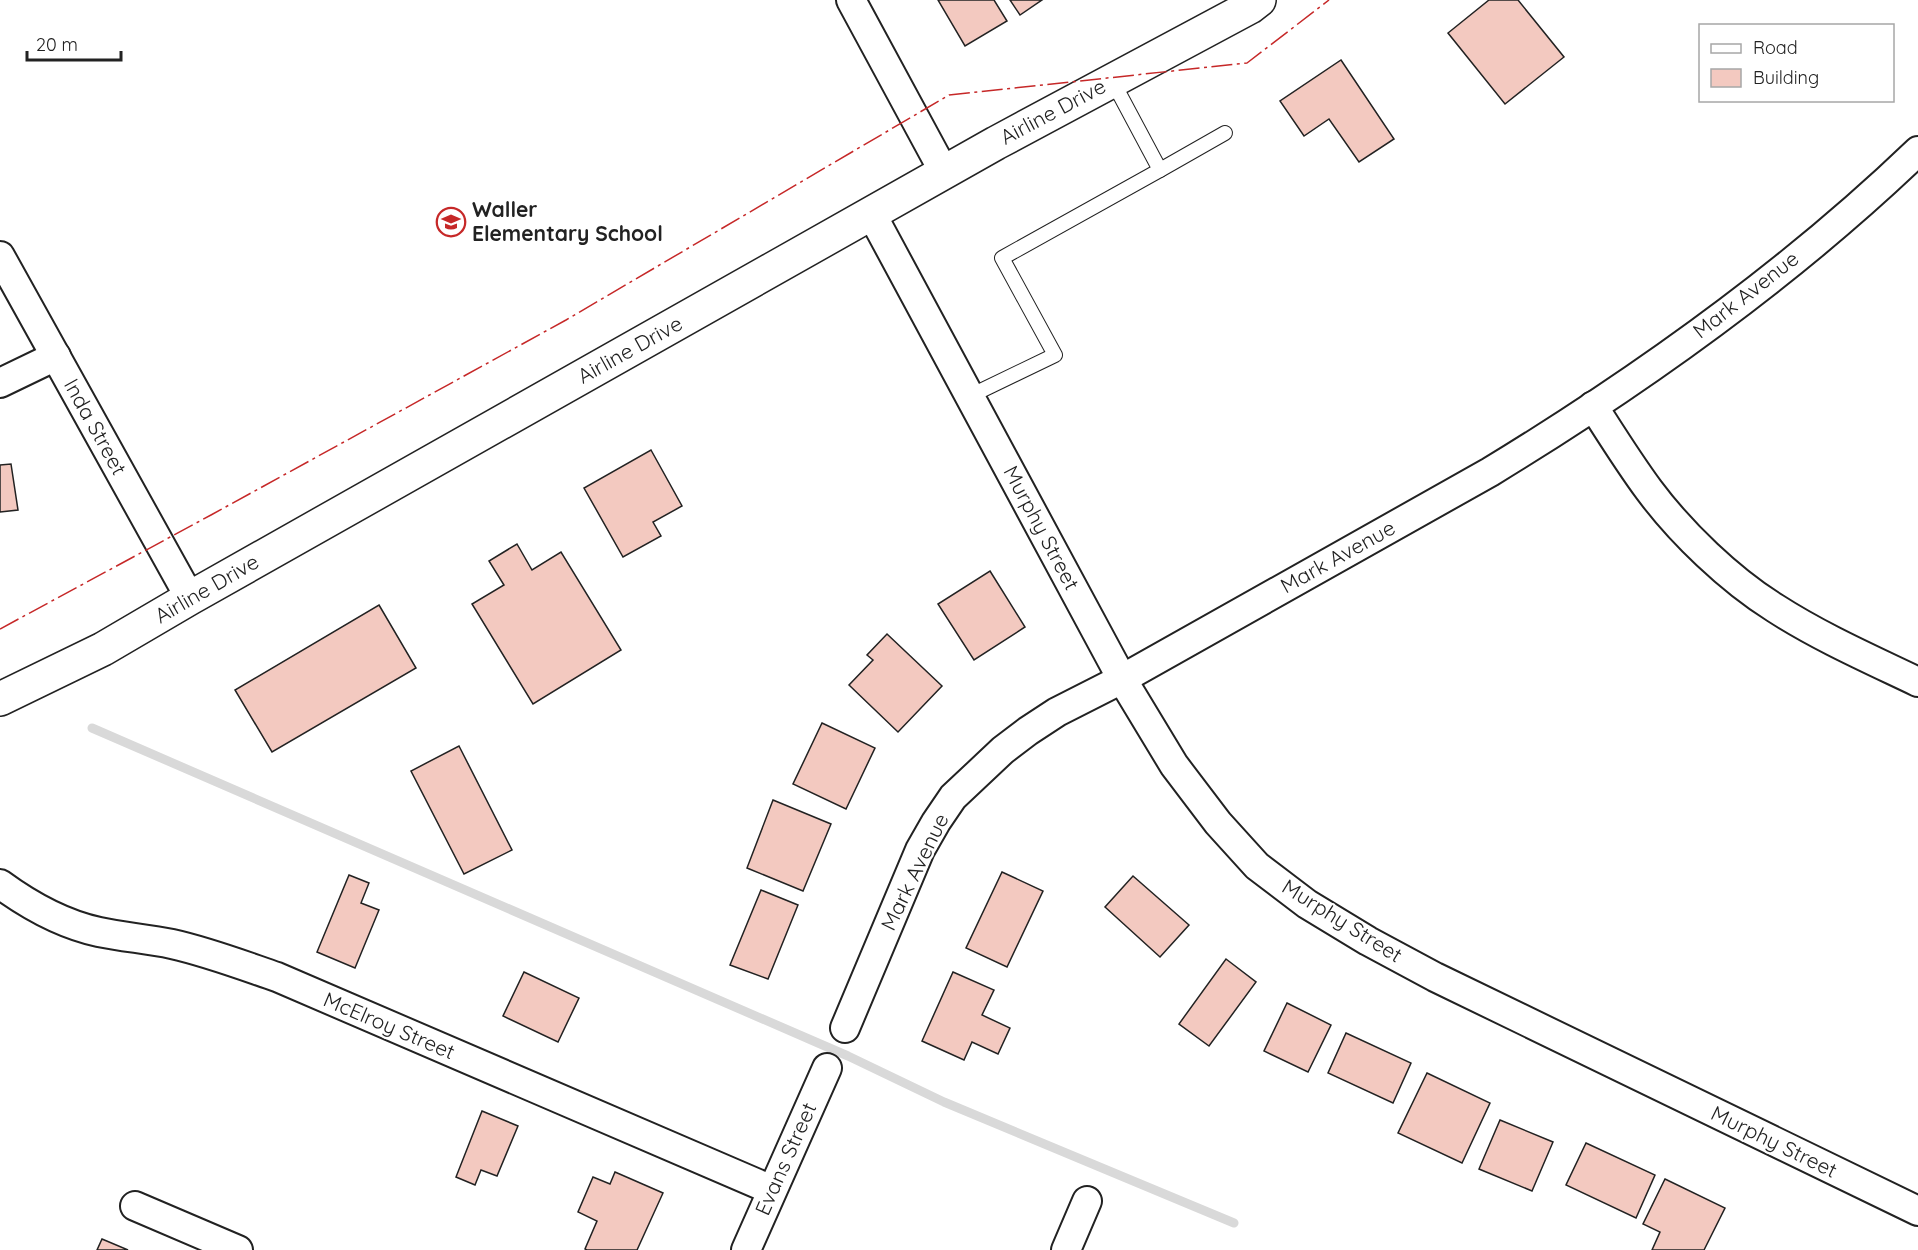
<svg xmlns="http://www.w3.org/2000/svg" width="1918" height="1250" font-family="Quicksand,sans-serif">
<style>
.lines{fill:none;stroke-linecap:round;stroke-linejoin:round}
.stream{stroke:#d9d9d9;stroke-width:9}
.building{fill:#f3c9c0;stroke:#222;stroke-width:1.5}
.lane-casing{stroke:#222;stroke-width:16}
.street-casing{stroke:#222;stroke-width:32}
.secondary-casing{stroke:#222;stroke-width:36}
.lane{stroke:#fff;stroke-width:14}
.street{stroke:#fff;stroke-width:28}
.secondary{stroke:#fff;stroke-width:33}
.power{stroke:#c62828;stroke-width:1.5;stroke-dasharray:21 4.5 3 4.5;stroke-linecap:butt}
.labels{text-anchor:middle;stroke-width:4.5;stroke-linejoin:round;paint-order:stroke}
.street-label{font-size:21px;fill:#222;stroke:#fff}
.poi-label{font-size:21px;font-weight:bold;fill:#222;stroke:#fff;text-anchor:start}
</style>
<rect width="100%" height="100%" fill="#fff"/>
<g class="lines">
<path class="stream" d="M92,728L848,1056L944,1102L1234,1223"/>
</g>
<g class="building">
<path d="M938,0H994L1007,21L965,46Z"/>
<path d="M1010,0H1042L1020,15Z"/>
<path d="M1489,0H1518L1564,57L1505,104L1448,33Z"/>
<path d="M1341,60L1394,139L1359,162L1329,119L1304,136L1280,101Z"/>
<path d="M651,450L682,506L653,522L661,536L623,557L584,488Z"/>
<path d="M11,464L18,510L0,512V465Z"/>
<path d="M517,544L532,570L561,552L621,650L533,704L472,604L504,585L489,561Z"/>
<path d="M990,571L1025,627L974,660L938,604Z"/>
<path d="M379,605L416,668L272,752L235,690Z"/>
<path d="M887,634L942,686L898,732L849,685L873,660L867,655Z"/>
<path d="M822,723L875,748L846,809L793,784Z"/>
<path d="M459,746L512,850L464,874L411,771Z"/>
<path d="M773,800L831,824L803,891L747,868Z"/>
<path d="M1002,872L1043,891L1007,967L966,948Z"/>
<path d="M349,875L369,883L361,903L379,910L355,968L317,952Z"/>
<path d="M1133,876L1189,925L1160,957L1105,907Z"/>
<path d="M761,890L798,905L768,979L730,965Z"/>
<path d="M1226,959L1256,982L1209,1046L1179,1024Z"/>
<path d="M524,972L579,998L558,1042L503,1016Z"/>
<path d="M953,972L994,990L982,1015L1010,1028L998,1054L972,1042L964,1060L922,1041Z"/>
<path d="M1287,1003L1331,1025L1308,1072L1264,1051Z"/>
<path d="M1346,1033L1411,1063L1393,1103L1328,1073Z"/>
<path d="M1427,1073L1490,1103L1462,1163L1398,1133Z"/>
<path d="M482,1111L518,1126L497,1176L481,1170L475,1185L456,1177Z"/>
<path d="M1500,1120L1553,1142L1532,1191L1479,1169Z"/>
<path d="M1586,1143L1655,1175L1636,1218L1566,1185Z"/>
<path d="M615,1172L663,1193L637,1250H587L585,1249L597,1221L578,1212L593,1177L610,1184Z"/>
<path d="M1665,1179L1725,1208L1704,1250H1652L1660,1232L1643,1224Z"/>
<path d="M102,1239L128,1250H97Z"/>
</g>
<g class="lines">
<g class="lane-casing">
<g id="lane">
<path d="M1160,170L1225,133"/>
<path d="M970,396L1055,355L1002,258L1160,170L1112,80"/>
</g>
</g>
<g class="street-casing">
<g id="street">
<path d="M851,0L944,172"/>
<path d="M871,213L1122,679L1174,765L1218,823L1257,866L1307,904L1368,941L1435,977L1918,1211"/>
<path d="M0,256L190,598"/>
<path d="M0,383L56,356"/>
<path d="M1593,406C1611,434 1629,463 1649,490C1681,533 1730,580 1775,608C1820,637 1870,659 1918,682"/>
<path d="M0,884C30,906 62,924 99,932C123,937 148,939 172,944C208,952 242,965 277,977L772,1190"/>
<path d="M845,1028L920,850L936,822L953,797L1003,750L1028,731L1057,712L1122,679L1490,472C1641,380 1790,274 1918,151"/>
<path d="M135,1206L238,1250"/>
<path d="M746,1250L827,1068"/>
<path d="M1066,1250L1087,1201"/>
</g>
</g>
<g class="secondary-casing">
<path id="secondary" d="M0,699L103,649L190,598L996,143L1250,7L1259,0"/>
</g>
<use href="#lane" class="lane"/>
<use href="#street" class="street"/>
<use href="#secondary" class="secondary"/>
<path class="power" d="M0,629L211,515L566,320L949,95L1247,63L1329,0"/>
</g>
<defs>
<g id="school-ring" transform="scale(1.5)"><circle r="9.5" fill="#fff" stroke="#c62828" stroke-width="1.5"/><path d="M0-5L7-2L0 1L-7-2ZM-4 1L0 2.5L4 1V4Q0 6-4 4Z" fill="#c62828"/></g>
</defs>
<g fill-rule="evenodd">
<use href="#school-ring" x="451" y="222"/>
</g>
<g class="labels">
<g class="street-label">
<text transform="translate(1053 112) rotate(-28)" y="7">Airline Drive</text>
<text transform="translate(1746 295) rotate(-38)" y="7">Mark Avenue</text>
<text transform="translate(630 350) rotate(-29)" y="7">Airline Drive</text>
<text transform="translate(95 427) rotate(61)" y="7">Inda Street</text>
<text transform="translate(1041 528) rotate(62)" y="7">Murphy Street</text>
<text transform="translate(1338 557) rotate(-29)" y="7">Mark Avenue</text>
<text transform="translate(207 589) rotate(-30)" y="7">Airline Drive</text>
<text transform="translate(915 872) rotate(-64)" y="7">Mark Avenue</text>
<text transform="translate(1342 921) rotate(32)" y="7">Murphy Street</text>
<text transform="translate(389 1026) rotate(23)" y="7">McElroy Street</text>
<text transform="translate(1774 1142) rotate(26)" y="7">Murphy Street</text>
<text transform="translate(786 1159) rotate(-66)" y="7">Evans Street</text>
</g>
<g class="poi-label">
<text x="472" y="217">Waller<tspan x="472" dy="24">Elementary School</tspan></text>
</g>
</g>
<rect x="1699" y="24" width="195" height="78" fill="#ffffff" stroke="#a7a7a7" stroke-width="1.5"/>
<rect x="1711" y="44" width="30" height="9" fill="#ffffff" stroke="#a7a7a7" stroke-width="1.5"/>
<text x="1753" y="54" font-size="18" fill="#222222">Road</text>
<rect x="1711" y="69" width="30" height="18" fill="#f3c9c0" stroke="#a7a7a7" stroke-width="1.5"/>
<text x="1753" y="84" font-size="18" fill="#222222">Building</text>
<path d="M27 51v9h94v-9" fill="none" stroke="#222222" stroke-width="3"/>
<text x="36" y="51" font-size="18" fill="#222222" stroke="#ffffff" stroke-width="4.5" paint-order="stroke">20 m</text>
</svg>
